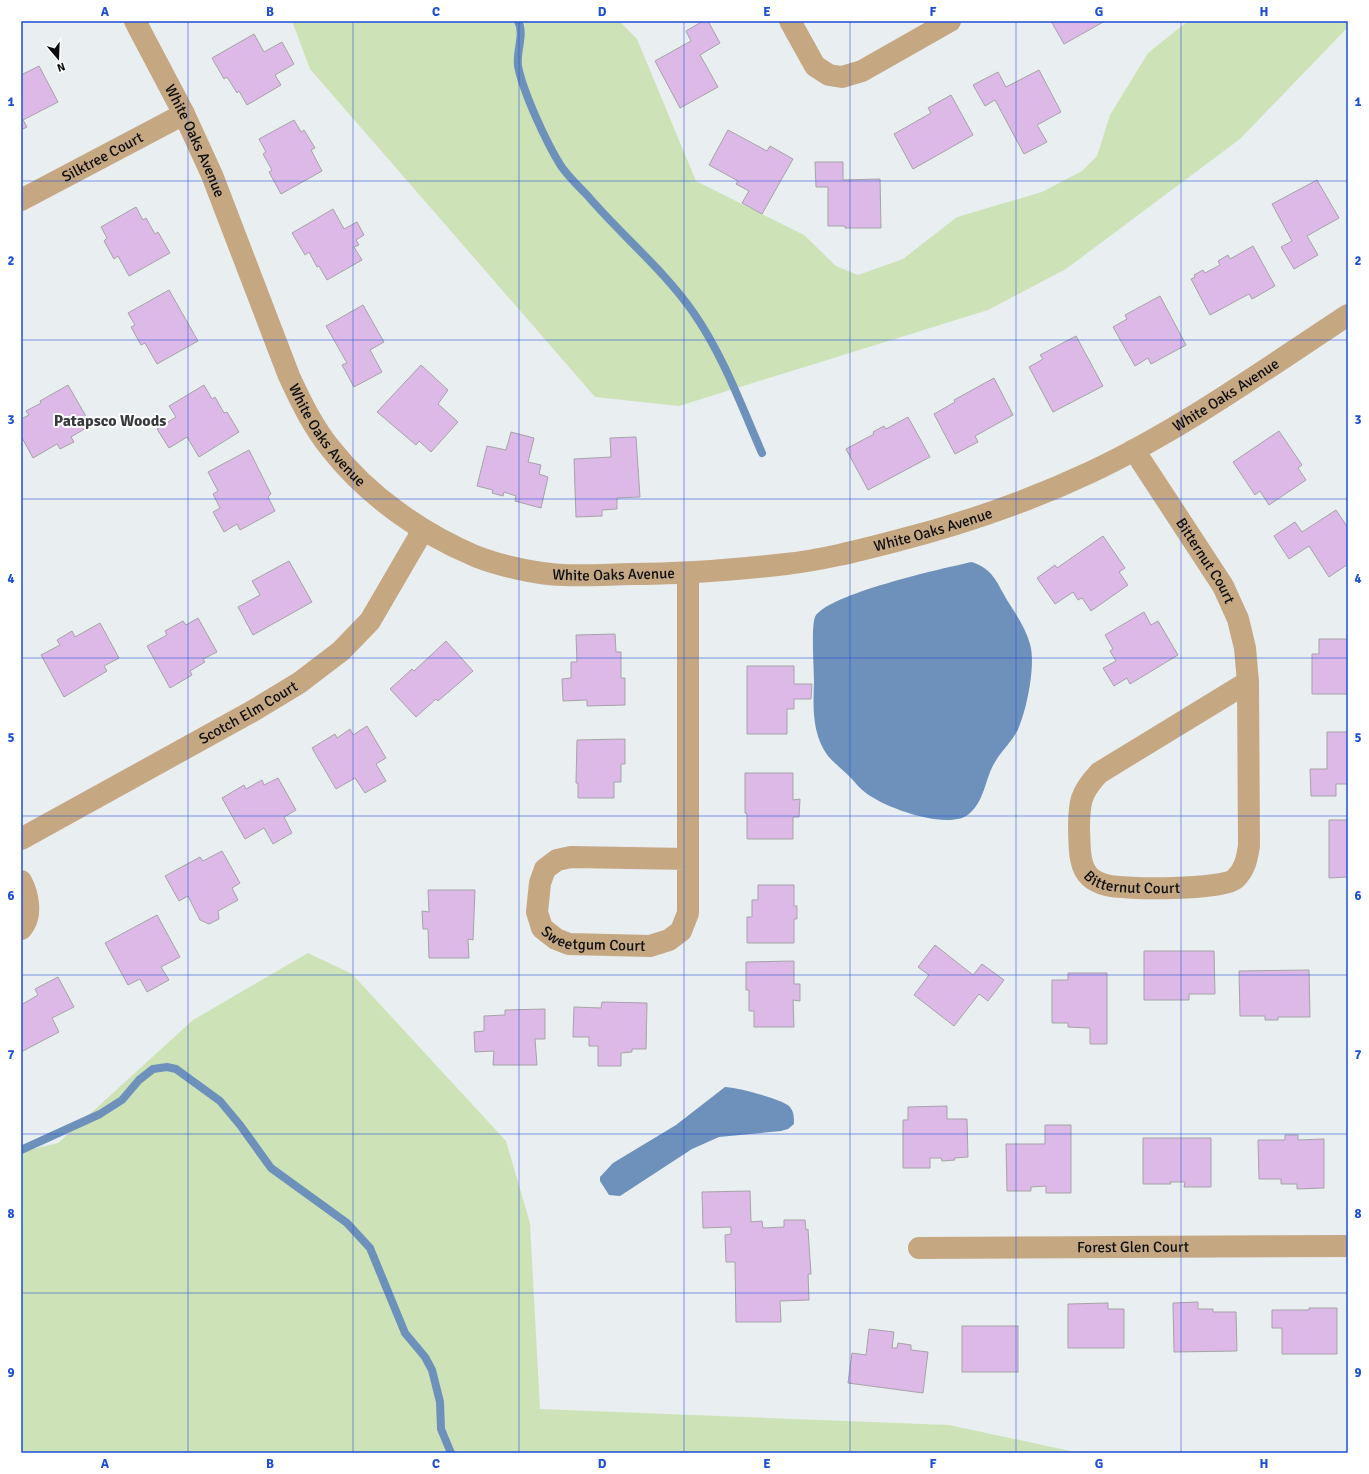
<svg xmlns="http://www.w3.org/2000/svg" width="1369" height="1474" font-family="Signika,sans-serif">
<style>
.green{fill:#cde3b7}
.water{fill:#6d91bb}
.lines{fill:none;stroke-linecap:round;stroke-linejoin:round}
.stream{stroke:#6d91bb;stroke-width:8}
.building{fill:#dcb9e7;stroke:#a6a3a7}
.minor{stroke:#c5a782;stroke-width:22}
.grid{fill:none;stroke:#1d4ed8;stroke-width:1;stroke-opacity:0.55}
.labels{text-anchor:middle;stroke-width:4;stroke-linejoin:round;paint-order:stroke}
.street-label{font-size:15px;fill:#0b0c0d;stroke:#fff}
.neighbourhood-label{font-size:16px;font-weight:bold;fill:#383b3e;stroke:#fff}
.neatline{fill:none;stroke:#1d4ed8;stroke-width:1.5}
.grid-label{font-size:13px;text-anchor:middle;font-weight:bold;fill:#1d4ed8}
</style>
<rect width="100%" height="100%" fill="#e9eef1"/>
<g class="green">
<path d="M292,21H619L637,39L696,181L804,235L836,266L858,275L903,259L957,217L1042,192L1082,171L1097,156L1110,115L1148,53L1188,21H1348V27L1240,139L1066,269L988,310L679,406L595,397L310,69Z"/>
<path d="M308,953L352,974L506,1141L530,1223L540,1409L949,1425L1080,1453H21V1152L58,1143L193,1020Z"/>
</g>
<g class="water">
<path d="M972,562C993,569 997,583 1007,600C1016,614 1026,629 1030,644C1036,664 1027,708 1019,727C1014,740 1002,750 995,762C985,778 985,800 970,813C951,832 885,808 866,793C860,789 855,782 850,777C843,770 834,763 828,756C812,735 813,707 814,682C814,668 811,627 815,617C827,594 944,568 972,562Z"/>
<path d="M725,1087C736,1087 781,1099 789,1106C794,1111 794,1117 794,1124L788,1129L781,1131L719,1137L692,1149L620,1196L609,1195L600,1181V1177L613,1163L676,1125Z"/>
</g>
<g class="lines">
<g class="stream">
<path d="M518,21C525,34 516,51 518,66C523,92 546,142 561,166C568,176 578,186 587,195C621,235 663,269 693,312C723,355 741,405 762,453"/>
<path d="M21,1150L100,1114L122,1100L139,1080L153,1069L167,1067L176,1069L220,1101L240,1125L271,1168L347,1223L370,1248L405,1333L425,1357L432,1370L440,1402L441,1429L451,1453"/>
</g>
</g>
<g class="building">
<path d="M703,21H708L720,43L700,55L718,87L680,108L655,61L691,41L686,31Z"/>
<path d="M1051,21H1105L1064,44Z"/>
<path d="M254,34L264,52L282,42L294,64L275,75L281,85L247,105L239,91L237,93L227,77L224,79L212,58Z"/>
<path d="M39,66L58,102L23,120L27,127L21,130V75Z"/>
<path d="M1039,70L1061,112L1037,125L1047,142L1024,154L995,100L985,106L973,85L998,72L1006,87Z"/>
<path d="M951,95L973,135L913,169L894,134L931,113L928,108Z"/>
<path d="M294,120L301,132L304,130L315,148L311,150L322,171L281,194L269,172L272,170L263,154L266,152L259,139Z"/>
<path d="M728,130L767,151L770,146L793,159L762,214L742,203L749,191L736,184L738,181L709,165Z"/>
<path d="M815,162H843V180L880,179L881,228H845V226H828V187H816Z"/>
<path d="M1317,180L1339,218L1307,236L1318,255L1294,269L1281,247L1292,241L1272,204Z"/>
<path d="M136,207L143,220L146,218L155,234L158,232L170,253L129,276L118,256L114,259L104,241L107,238L101,227Z"/>
<path d="M333,209L344,229L357,222L364,235L356,240L359,245L354,247L362,260L327,280L319,266L317,267L309,252L305,255L292,233Z"/>
<path d="M1253,246L1275,286L1252,299L1249,294L1210,315L1191,279L1195,277L1194,275L1203,270L1205,273L1220,265L1218,261L1228,255L1230,259Z"/>
<path d="M169,290L198,341L157,364L145,343L141,345L131,327L135,325L128,313Z"/>
<path d="M1160,296L1186,345L1151,364L1148,358L1135,366L1113,327L1127,319L1125,315Z"/>
<path d="M363,305L384,342L370,350L382,372L354,387L342,365L347,363L326,326Z"/>
<path d="M1076,336L1103,386L1053,412L1029,367L1043,359L1040,355Z"/>
<path d="M421,365L448,390L438,404L458,422L431,452L419,441L416,445L377,412Z"/>
<path d="M994,378L1013,415L975,436L978,442L955,454L934,414L955,402L954,400Z"/>
<path d="M68,385L91,425L71,437L74,442L60,449L57,444L33,458L21,436V419L29,415L26,411L41,403L40,401Z"/>
<path d="M204,385L212,399L215,397L224,413L227,412L239,432L199,457L187,437L169,448L157,429L176,417L169,406Z"/>
<path d="M908,417L930,457L868,490L846,449L874,434L873,432L884,426L886,429Z"/>
<path d="M1279,431L1302,465L1298,468L1306,480L1269,505L1260,491L1255,495L1233,462Z"/>
<path d="M511,432L534,438L528,462L541,465L539,474L548,477L541,508L515,501L516,496L504,492L503,496L492,493L493,490L477,486L487,446L506,450Z"/>
<path d="M636,437L640,497L617,498V509L602,510V516L576,517L574,459L611,457L610,438Z"/>
<path d="M249,450L271,494L268,497L275,511L240,530L237,524L224,532L213,512L220,508L213,494L218,491L208,472Z"/>
<path d="M1336,510L1348,528V564L1329,577L1309,546L1289,559L1274,536L1295,522L1302,532Z"/>
<path d="M1103,536L1125,568L1119,572L1128,585L1091,611L1082,598L1078,600L1073,592L1055,604L1037,578L1055,565L1057,568Z"/>
<path d="M289,561L312,602L253,635L238,607L260,595L252,581Z"/>
<path d="M1144,612L1151,625L1158,621L1178,655L1130,684L1127,678L1114,686L1103,668L1116,661L1110,651L1113,649L1105,635Z"/>
<path d="M198,618L217,652L203,659L205,662L190,671L192,675L170,688L147,646L167,635L165,631L183,621L186,625Z"/>
<path d="M100,623L119,658L104,666L107,671L64,697L41,655L60,645L57,640L72,631L75,637Z"/>
<path d="M615,634L616,652H621V678H625V705L587,706V700L563,701L562,679L571,678V662H577L576,635Z"/>
<path d="M1319,639H1348V694H1312V654H1319Z"/>
<path d="M446,641L473,671L438,701L436,699L416,717L390,689L412,669L414,671Z"/>
<path d="M747,666H794V684H812L811,699H794V709H787V734H747Z"/>
<path d="M367,726L386,758L376,764L386,781L365,793L355,778L336,789L312,748L335,734L337,738L350,729L353,735Z"/>
<path d="M1327,732H1348V784H1336V796H1311L1310,769H1327Z"/>
<path d="M625,739V764H621V782H614V798H578V783H576L577,740Z"/>
<path d="M745,773H793V800L800,799L799,817H793V839H747V814L745,813Z"/>
<path d="M278,778L296,810L284,817L292,833L273,844L264,828L245,839L222,798L244,785L246,789L262,780L264,785Z"/>
<path d="M1329,820H1348V877L1329,878Z"/>
<path d="M222,851L240,883L232,888L238,900L218,911L219,919L209,924L200,920L188,896L179,901L165,876L200,857L203,861Z"/>
<path d="M758,885H794V906H797V919H794V943H747V917H752V900H758Z"/>
<path d="M428,890H475L473,940L468,939L469,958H429L428,929H423L422,911L429,912Z"/>
<path d="M157,915L180,957L161,967L169,980L147,992L140,979L128,985L105,943Z"/>
<path d="M935,945L973,975L982,964L1004,980L988,1001L979,994L954,1026L914,995L929,975L918,967Z"/>
<path d="M1144,951H1214L1215,994H1189V1000H1144Z"/>
<path d="M794,961V984H800V1001L793,1000L794,1027H754V1011H749V990H746V962Z"/>
<path d="M1309,970L1310,1017H1278V1020H1265V1016H1240L1239,971Z"/>
<path d="M1068,973H1107V1044H1090V1028L1068,1027V1023H1052V980H1068Z"/>
<path d="M58,977L74,1007L52,1018L59,1032L21,1052V1005L38,995L35,989Z"/>
<path d="M602,1002L647,1003L646,1049H632V1052L621,1053V1066H598V1046H589V1037H573L574,1007L601,1008Z"/>
<path d="M545,1009V1039H535L537,1065H493L494,1051L475,1052L474,1032L484,1031V1016L505,1015V1010Z"/>
<path d="M947,1106V1119H967L968,1157L954,1158L955,1160L942,1161L941,1158H930V1168H903V1120H908V1107Z"/>
<path d="M1045,1125H1071V1193H1046V1186L1031,1187V1191H1007L1006,1144H1045Z"/>
<path d="M1285,1135H1298V1140L1324,1139V1188L1297,1189V1184H1281V1179H1259L1258,1140H1285Z"/>
<path d="M1143,1138H1211V1187H1184L1185,1182H1170L1171,1184H1143Z"/>
<path d="M750,1191L751,1222L762,1221L763,1228L784,1227V1220H805L806,1230L808,1229L811,1274H808L809,1300L780,1301L781,1322H736L735,1262H726L725,1235L731,1234V1227L703,1228L702,1192Z"/>
<path d="M1198,1302V1309H1213V1312H1236L1237,1351L1174,1352L1173,1303Z"/>
<path d="M1108,1303V1309H1124V1348H1068V1304Z"/>
<path d="M1309,1308H1337V1354H1282V1328H1272V1310H1309Z"/>
<rect x="962" y="1326" width="56" height="46"/>
<path d="M869,1329L894,1332L892,1348H897L898,1343L911,1345V1350L928,1352L923,1393L848,1383L852,1353L866,1355Z"/>
</g>
<g class="lines">
<g class="minor">
<path id="s1" d="M135,21L184,114L212,175L289,376C301,402 313,427 331,449C368,496 421,533 475,556C500,566 537,574 563,575C585,576 608,575 630,574C682,574 734,570 786,564C822,560 857,551 892,542C960,525 1027,502 1091,472C1182,429 1264,370 1348,315"/>
<path d="M790,21L815,66L829,75L842,77L862,71L950,21"/>
<path id="s2" d="M21,200L184,114"/>
<path id="s3" d="M1134,450L1223,586L1238,619L1245,648L1248,682L1099,773C1080,793 1079,803 1079,830C1080,845 1078,866 1090,877C1093,880 1101,884 1106,885C1123,890 1224,890 1235,879C1245,870 1247,858 1249,846L1248,682"/>
<path id="s4" d="M688,574V859L571,857L557,860L545,869L540,883L537,912L542,928L556,939L569,944L650,946L669,940L681,931L688,913V859"/>
<path id="s5" d="M21,839L251,712L299,683L341,651L370,621L423,530"/>
<path d="M21,881C28,894 33,916 21,929"/>
<path id="s6" d="M919,1248L1348,1246"/>
</g>
</g>
<path class="grid" d="M188,21V1453M353,21V1453M519,21V1453M684,21V1453M850,21V1453M1016,21V1453M1181,21V1453M21,181H1348M21,340H1348M21,499H1348M21,658H1348M21,816H1348M21,975H1348M21,1134H1348M21,1293H1348"/>
<g class="labels">
<g class="street-label">
<text dy="5" stroke="none"><textPath href="#s1" startOffset="134">White Oaks Avenue</textPath></text>
<text dy="5" stroke="none"><textPath href="#s2" startOffset="92">Silktree Court</textPath></text>
<text dy="5" stroke="none"><textPath href="#s1" startOffset="1442">White Oaks Avenue</textPath></text>
<text dy="5" stroke="none"><textPath href="#s1" startOffset="458">White Oaks Avenue</textPath></text>
<text dy="5" stroke="none"><textPath href="#s1" startOffset="1118">White Oaks Avenue</textPath></text>
<text dy="5" stroke="none"><textPath href="#s3" startOffset="132">Bitternut Court</textPath></text>
<text dy="5" stroke="none"><textPath href="#s1" startOffset="794">White Oaks Avenue</textPath></text>
<text dy="5" stroke="none"><textPath href="#s5" startOffset="260">Scotch Elm Court</textPath></text>
<text dy="5" stroke="none"><textPath href="#s3" startOffset="593">Bitternut Court</textPath></text>
<text dy="5" stroke="none"><textPath href="#s4" startOffset="547">Sweetgum Court</textPath></text>
<text dy="5" stroke="none"><textPath href="#s6" startOffset="214">Forest Glen Court</textPath></text>
</g>
<g class="neighbourhood-label">
<text x="110" y="426">Patapsco Woods</text>
</g>
</g>
<rect width="1369" height="1474" fill="none" stroke="#ffffff" stroke-width="44"/>
<g transform="translate(58 58) rotate(161)" stroke="#ffffff" stroke-width="3" paint-order="stroke">
<path d="M0-3L7 15L0 10L-7 15Z" fill="#0b0c0d"/>
<text y="-6" font-size="11" font-weight="bold" text-anchor="middle" fill="#0b0c0d">N</text>
</g>
<rect x="22" y="22" width="1325" height="1430" class="neatline"/>
<g class="grid-label">
<text x="105" y="16">A</text>
<text x="270" y="16">B</text>
<text x="436" y="16">C</text>
<text x="602" y="16">D</text>
<text x="767" y="16">E</text>
<text x="933" y="16">F</text>
<text x="1099" y="16">G</text>
<text x="1264" y="16">H</text>
<text x="11" y="106">1</text>
<text x="1358" y="106">1</text>
<text x="11" y="265">2</text>
<text x="1358" y="265">2</text>
<text x="11" y="424">3</text>
<text x="1358" y="424">3</text>
<text x="11" y="583">4</text>
<text x="1358" y="583">4</text>
<text x="11" y="742">5</text>
<text x="1358" y="742">5</text>
<text x="11" y="900">6</text>
<text x="1358" y="900">6</text>
<text x="11" y="1059">7</text>
<text x="1358" y="1059">7</text>
<text x="11" y="1218">8</text>
<text x="1358" y="1218">8</text>
<text x="11" y="1377">9</text>
<text x="1358" y="1377">9</text>
<text x="105" y="1468">A</text>
<text x="270" y="1468">B</text>
<text x="436" y="1468">C</text>
<text x="602" y="1468">D</text>
<text x="767" y="1468">E</text>
<text x="933" y="1468">F</text>
<text x="1099" y="1468">G</text>
<text x="1264" y="1468">H</text>
</g>
</svg>
